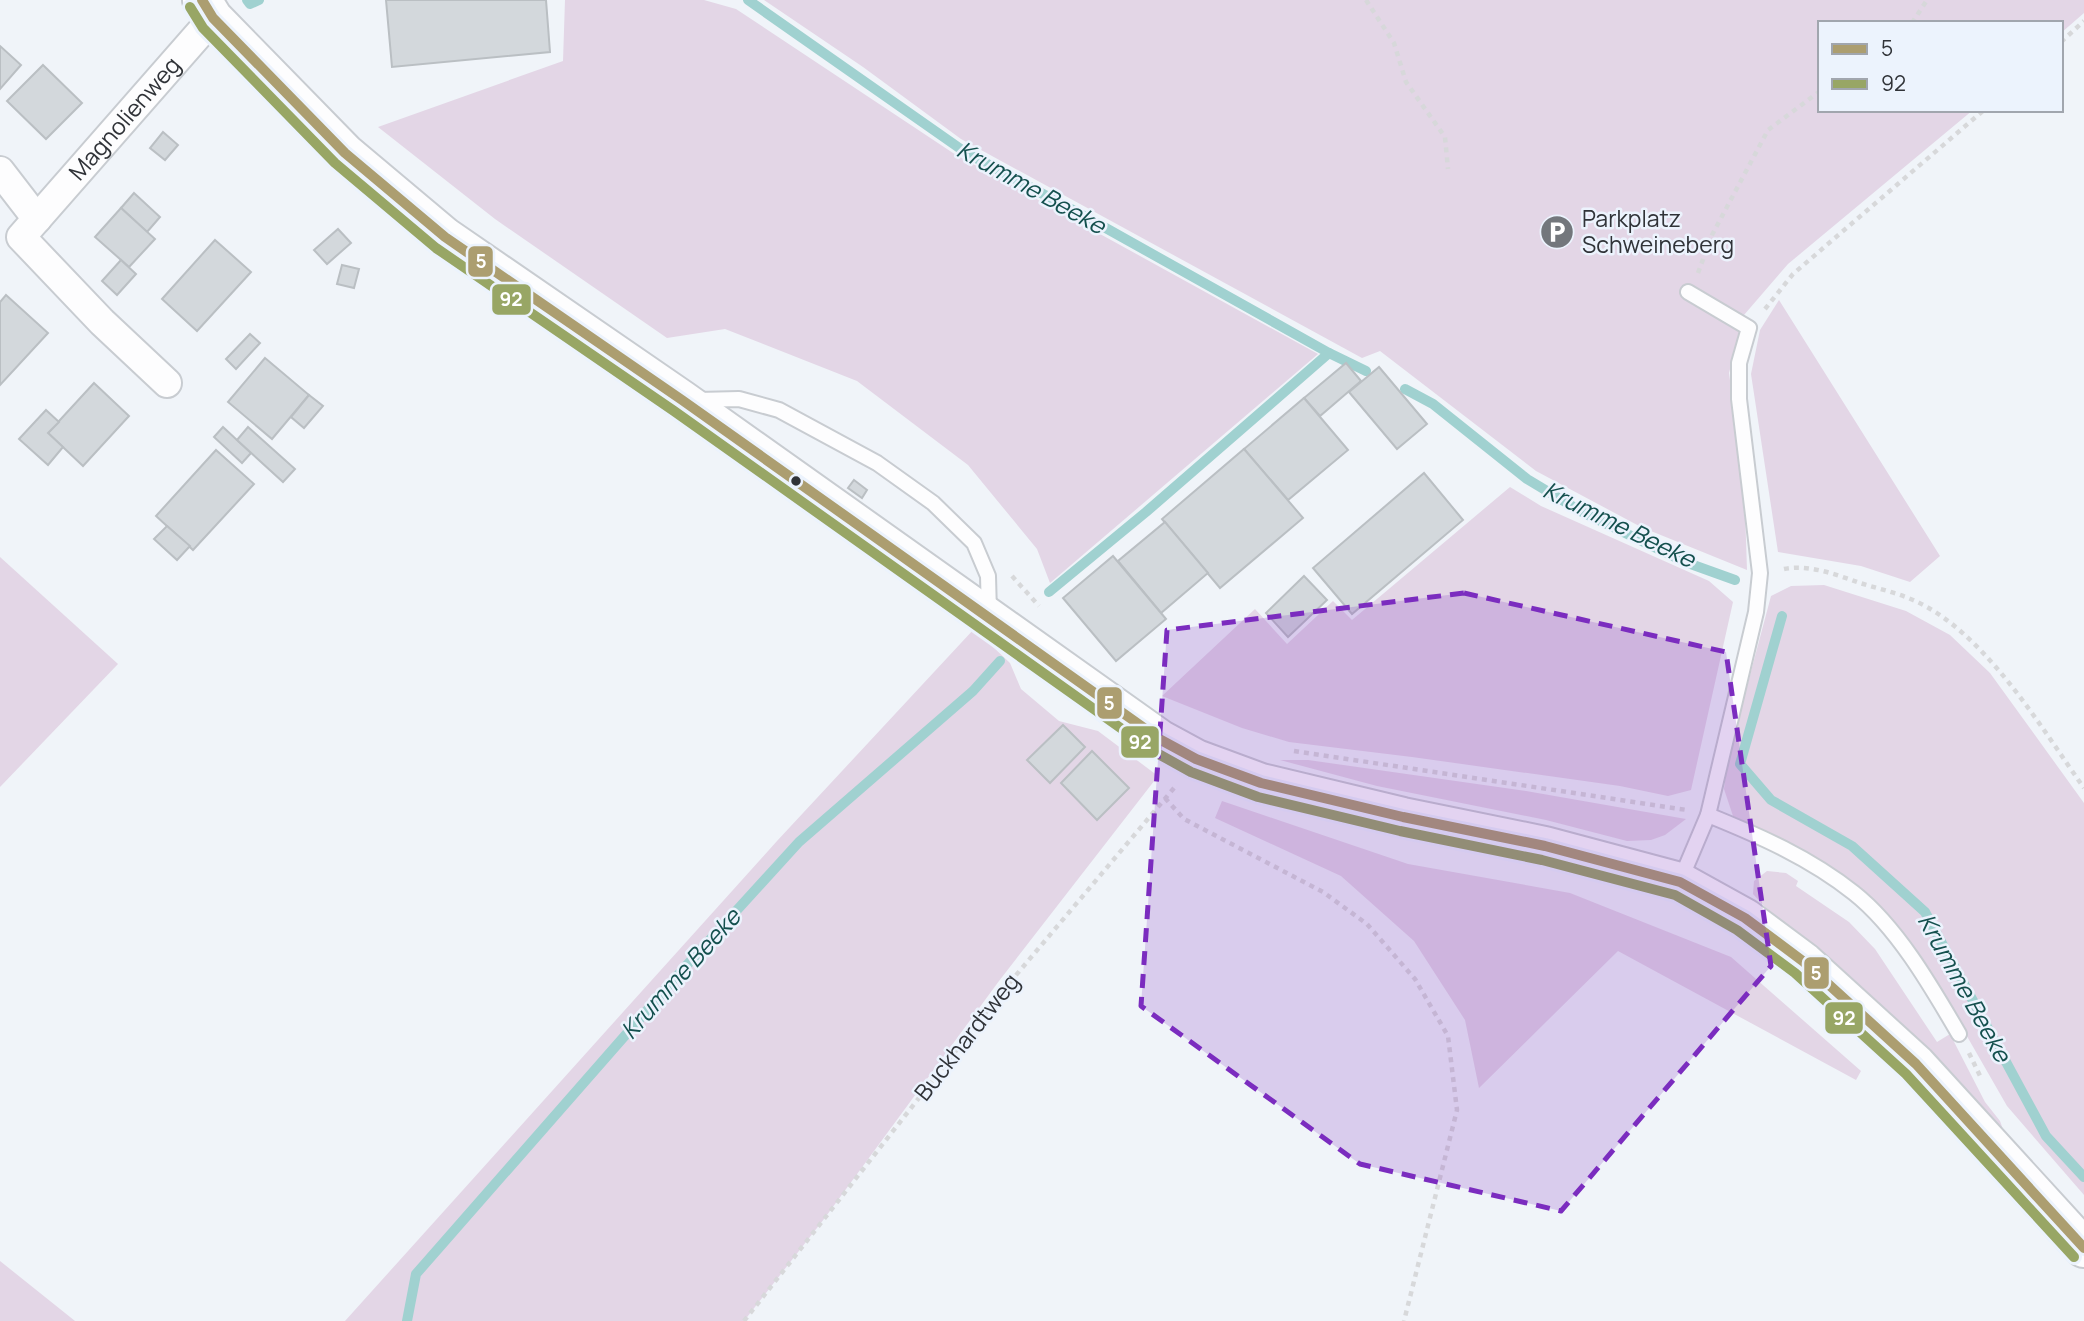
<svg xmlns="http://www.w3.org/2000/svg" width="2084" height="1321" font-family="Manrope,sans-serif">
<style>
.green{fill:#e3d6e6}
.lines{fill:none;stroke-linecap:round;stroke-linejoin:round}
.stream{stroke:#a0d1d0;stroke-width:10}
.building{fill:#d3d8dc;stroke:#babfc3;stroke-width:2}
.lane-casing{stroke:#c8ccd1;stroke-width:18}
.street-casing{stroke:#c8ccd1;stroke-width:32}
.secondary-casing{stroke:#c8ccd1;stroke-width:42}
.path{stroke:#d7d8da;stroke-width:4.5;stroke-dasharray:5 5;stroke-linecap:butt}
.lane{stroke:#fdfdfe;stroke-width:14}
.street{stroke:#fdfdfe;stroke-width:28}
.secondary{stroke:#fdfdfe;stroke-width:38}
.bus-1-casing{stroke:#ecf3fd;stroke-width:16}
.bus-2-casing{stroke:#ecf3fd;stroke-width:16}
.bus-1{stroke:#ac9e70;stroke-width:10}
.bus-2{stroke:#98a665;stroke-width:10}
.marked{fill:#7b2cbf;fill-opacity:0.2;stroke:#7b2cbf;stroke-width:5;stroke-dasharray:14 9;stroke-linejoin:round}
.bus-dot{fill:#303338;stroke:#ecf3fd;stroke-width:2.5}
.labels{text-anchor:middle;stroke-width:5;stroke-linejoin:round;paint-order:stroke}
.street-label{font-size:23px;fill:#303338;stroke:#ecf3fd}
.poi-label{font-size:23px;fill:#303338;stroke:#ecf3fd;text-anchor:start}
.water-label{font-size:24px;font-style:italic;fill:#14504e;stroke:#ecf3fd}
.line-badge{stroke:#ecf3fd;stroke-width:2.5}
.badge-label{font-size:19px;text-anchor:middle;font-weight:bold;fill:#fff}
</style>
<rect width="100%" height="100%" fill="#f0f4f9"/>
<g class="green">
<path d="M565,0H704L736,9L953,153L1318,354L1050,583L1037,549L968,465L857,381L725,329L667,338L495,219L378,127L563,61Z"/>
<path d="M764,0H2084V13L2061,33V23H1820V110H1973L1788,264L1744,315L1729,373L1744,479L1747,570L1641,527L1536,471L1380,351L1362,358L961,139L863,67Z"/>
<path d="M1779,300L1940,556L1910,582L1861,566L1778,552L1751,374L1760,330Z"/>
<path d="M1510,487L1541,506L1709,581L1733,602L1691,790L1668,796L1620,786L1412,757L1289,742L1242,728L1162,696L1255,609L1287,644L1333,601L1352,620Z"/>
<path d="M0,557L118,664L0,787Z"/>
<path d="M1824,585L1906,611L1950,635L1990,673L2084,803V1195L2007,1106L1937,984L1904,934L1874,900L1809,853L1733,816L1724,789L1728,758L1771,596L1791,586Z"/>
<path d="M974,629L1010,663L1021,689L1059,721L1098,731L1158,776L999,981L824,1219L744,1321H345L777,841Z"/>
<path d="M1280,760H1308L1526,791L1686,819L1665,835L1651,840L1627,841L1546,820L1377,786Z"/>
<path d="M1222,801L1408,864L1570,893L1731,957L1861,1071L1856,1080L1618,951L1479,1088L1465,1020L1414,941L1341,876L1215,818Z"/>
<path d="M1767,871L1786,873L1798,881L1796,886L1849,922L1875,949L1937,1042L1950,1034L1985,1102L2000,1121L2005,1135L1838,968L1764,906L1753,894L1754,881Z"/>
<path d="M0,1261L75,1321H0Z"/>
</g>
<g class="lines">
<g class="stream">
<path d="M247,0L250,4L259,0"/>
<path d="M748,0L965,152L1095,222L1329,353"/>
<path d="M1405,389L1433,404L1527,479L1582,512L1685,562L1735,580"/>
<path d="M1049,592L1146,512L1329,353L1366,371"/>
<path d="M1782,616L1740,764L1771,800L1852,846L1925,912L2046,1136L2084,1177"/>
<path d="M407,1321L416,1274L686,966L799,842L973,691L1000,661"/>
</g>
</g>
<g class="building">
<path d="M386,0H546L550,52L392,67Z"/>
<path d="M0,46L21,65L0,89Z"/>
<path d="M43,65L82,103L46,139L7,101Z"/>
<path d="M163,132L178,145L165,160L150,148Z"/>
<path d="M134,193L160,217L147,232L121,208Z"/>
<path d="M121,208L155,239L129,267L95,237Z"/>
<path d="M338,229L351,243L327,264L314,250Z"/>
<path d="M215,240L251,272L197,331L162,299Z"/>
<path d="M121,260L136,274L117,295L102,281Z"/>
<path d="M342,265L359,269L354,288L337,284Z"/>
<path d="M6,295L48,333L0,385V302Z"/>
<path d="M250,334L260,343L236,369L226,359Z"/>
<path d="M265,358L309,395L272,439L228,402Z"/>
<path d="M1346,363L1361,381L1320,416L1304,398Z"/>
<path d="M1379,367L1427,424L1397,449L1349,392Z"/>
<path d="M94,383L129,416L83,466L48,433Z"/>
<path d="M309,395L323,406L304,428L291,417Z"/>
<path d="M1304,398L1348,450L1288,500L1244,449Z"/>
<path d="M46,410L59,422L48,433L63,447L48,465L19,439Z"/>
<path d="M223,427L251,453L242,463L214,437Z"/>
<path d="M248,427L295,469L283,482L237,440Z"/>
<path d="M1244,449L1303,518L1220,588L1162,519Z"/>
<path d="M216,450L254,484L193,550L156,516Z"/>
<path d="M1424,473L1463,520L1352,614L1313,568Z"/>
<path d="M854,480L867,490L862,498L848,488Z"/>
<path d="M1165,522L1208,573L1161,613L1118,561Z"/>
<path d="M167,526L190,546L177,560L154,539Z"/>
<path d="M1113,556L1166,619L1116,661L1063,598Z"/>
<path d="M1304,576L1327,600L1288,637L1266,613Z"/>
<path d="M1063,725L1085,747L1050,783L1027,760Z"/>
<path d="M1092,751L1129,788L1097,820L1061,783Z"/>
</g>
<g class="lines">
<g class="lane-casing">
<g id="lane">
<path d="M698,400L739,399L779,410L877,463L933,503L974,543L988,576L989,613"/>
<path d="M1708,815C1760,836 1810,858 1854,893C1897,927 1931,986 1959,1034"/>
<path d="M1680,881L1708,815L1756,612L1760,573L1739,399V363L1749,328L1688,292"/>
</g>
</g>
<g class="street-casing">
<g id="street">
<path d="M0,171L37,219"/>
<path id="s1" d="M167,383L102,322L21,237L213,18"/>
</g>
</g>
<g class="secondary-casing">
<path id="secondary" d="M202,0L213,18L345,153L445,237L682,400L1161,740L1196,759L1261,783L1403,817L1545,846L1680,882L1745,918L1804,962L1916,1064L2084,1248"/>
</g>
<g class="path">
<path d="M1366,0L1394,43L1406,82L1445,137L1448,169"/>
<path d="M1912,23L1927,0"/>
<path d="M2061,42L2084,21"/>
<path d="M1698,273L1712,235L1768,130L1820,91"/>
<path d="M1765,309L1793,274L1984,110"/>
<path d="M1784,569C1807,564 1835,574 1857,582C1875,588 1895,592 1913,600C1984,631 2040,726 2084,788"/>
<path d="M1012,576L1039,606"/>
<path d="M1294,751L1687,810"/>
<path d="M1165,798L1184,819L1323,892L1367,924L1415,979L1448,1036L1457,1110L1404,1321"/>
<path d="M1969,1053L1982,1080"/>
<path d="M744,1321L1006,987L1174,788"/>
</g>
<use href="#lane" class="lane"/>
<use href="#street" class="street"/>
<use href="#secondary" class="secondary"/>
<g class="bus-1-casing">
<path id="bus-1" d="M202,0L213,18L345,153L445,237L682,400L1161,740L1196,759L1261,783L1403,817L1545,846L1680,882L1745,918L1804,962L1916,1064L2084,1248"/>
</g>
<g class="bus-2-casing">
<path id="bus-2" d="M190,7L203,28L335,163L436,248L674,411L1153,751L1191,772L1258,797L1400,831L1542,860L1675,895L1737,930L1795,973L1906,1074L2074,1257"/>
</g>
<use href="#bus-1" class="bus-1"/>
<use href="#bus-2" class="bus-2"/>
</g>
<path class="marked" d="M1464,593L1726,652L1771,966L1561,1211L1360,1164L1141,1006L1167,630Z"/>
<defs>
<g id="parking-disc" transform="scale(1.75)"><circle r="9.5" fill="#73777c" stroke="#ecf3fd"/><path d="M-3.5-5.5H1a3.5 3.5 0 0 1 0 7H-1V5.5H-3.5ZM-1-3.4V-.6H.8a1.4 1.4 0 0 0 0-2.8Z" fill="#fff"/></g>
</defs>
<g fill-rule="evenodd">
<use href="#parking-disc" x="1557" y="232"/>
</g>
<circle class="bus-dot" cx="796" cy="481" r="6"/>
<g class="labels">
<g class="street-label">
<text dy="8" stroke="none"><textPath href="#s1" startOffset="364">Magnolienweg</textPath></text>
<text transform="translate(967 1037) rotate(-52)" y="8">Buckhardtweg</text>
</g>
<g class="poi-label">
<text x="1582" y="227">Parkplatz<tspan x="1582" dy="26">Schweineberg</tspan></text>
</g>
<g class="water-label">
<text transform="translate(1031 188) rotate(29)" y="8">Krumme Beeke</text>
<text transform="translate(1619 525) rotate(26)" y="8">Krumme Beeke</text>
<text transform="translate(681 974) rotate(-48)" y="8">Krumme Beeke</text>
<text transform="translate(1964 988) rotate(61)" y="8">Krumme Beeke</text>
</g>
</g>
<g class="line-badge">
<rect x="467" y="245" width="27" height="33" rx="7" fill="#ac9e70"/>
<rect x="491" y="283" width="41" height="33" rx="7" fill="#98a665"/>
<rect x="1096" y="686" width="27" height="34" rx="7" fill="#ac9e70"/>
<rect x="1120" y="725" width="40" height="34" rx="7" fill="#98a665"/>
<rect x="1803" y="956" width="27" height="34" rx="7" fill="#ac9e70"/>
<rect x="1824" y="1001" width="40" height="34" rx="7" fill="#98a665"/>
</g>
<g class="badge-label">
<text x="481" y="268">5</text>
<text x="511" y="306">92</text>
<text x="1109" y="710">5</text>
<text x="1140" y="749">92</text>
<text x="1816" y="980">5</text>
<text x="1844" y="1025">92</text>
</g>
<rect x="1818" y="21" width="245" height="91" fill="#ecf3fd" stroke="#a1a6ae" stroke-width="2"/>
<rect x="1832" y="44" width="35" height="10" fill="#ac9e70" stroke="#a1a6ae" stroke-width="2"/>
<text x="1881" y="56" font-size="21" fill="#303338">5</text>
<rect x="1832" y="79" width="35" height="10" fill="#98a665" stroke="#a1a6ae" stroke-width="2"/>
<text x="1881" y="91" font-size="21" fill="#303338">92</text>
</svg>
